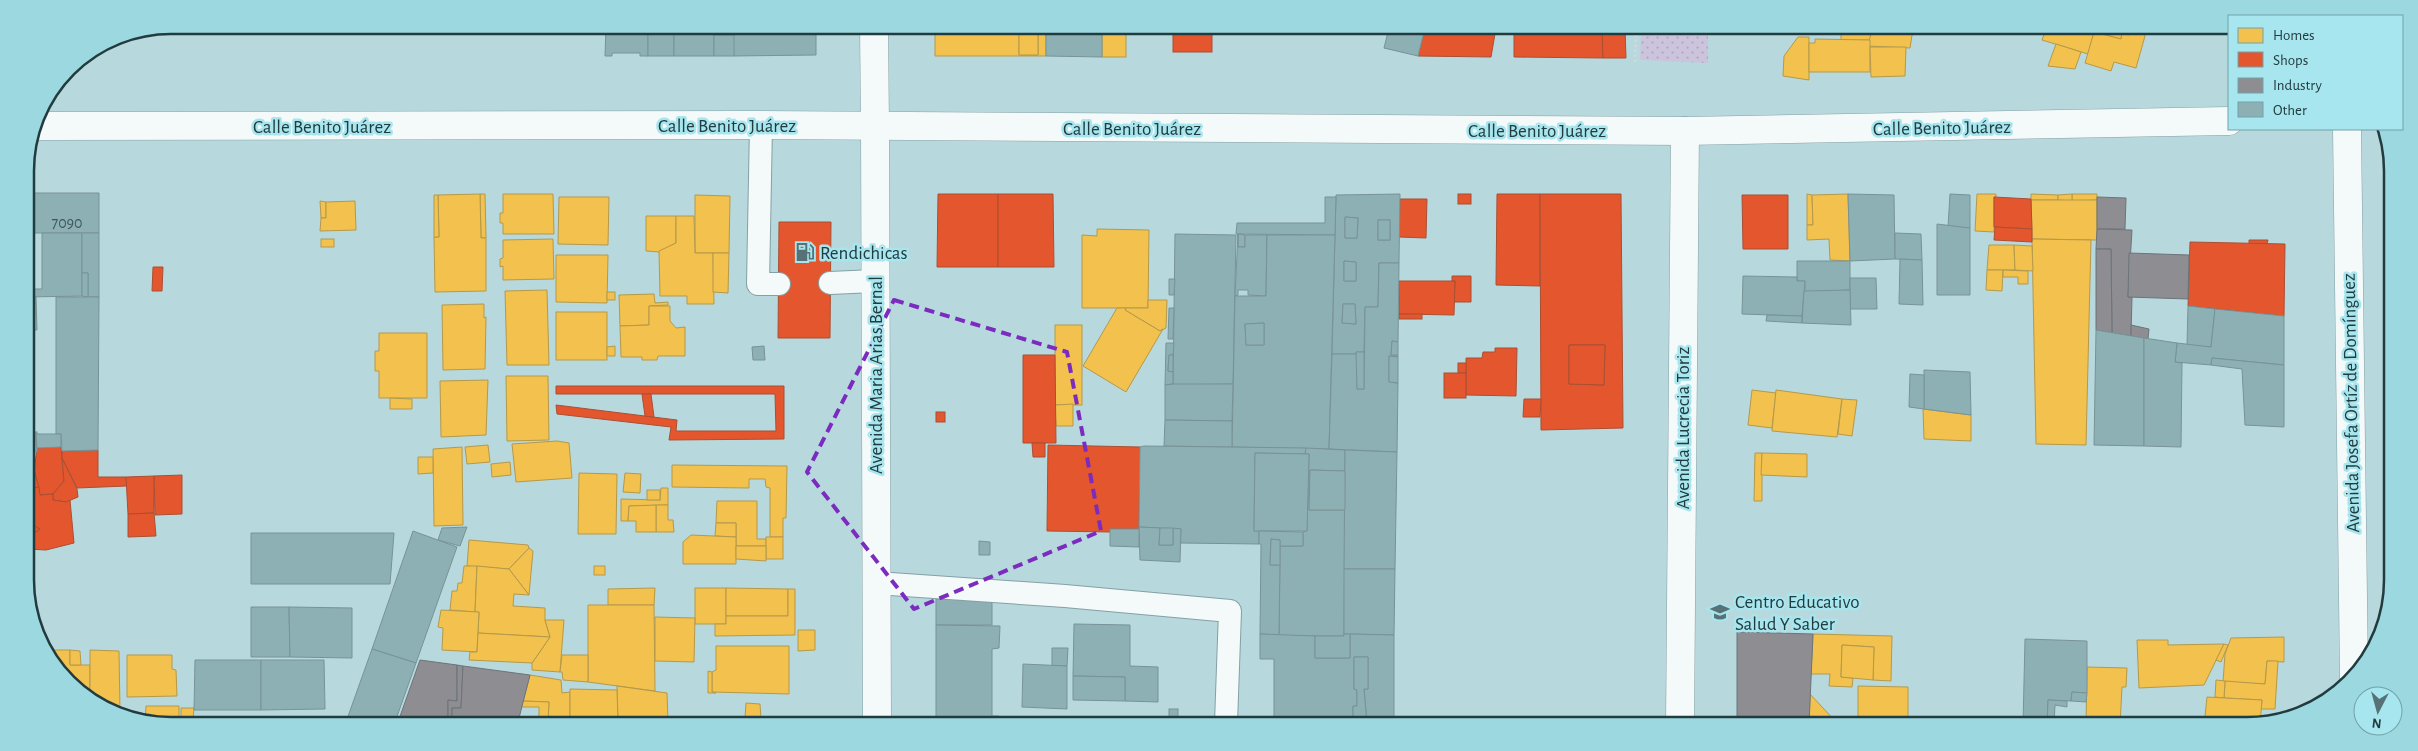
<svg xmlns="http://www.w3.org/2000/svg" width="2418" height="751" font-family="'Alegreya Sans',sans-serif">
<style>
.grass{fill:url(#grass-dots)}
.homes{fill:#f2c14e;stroke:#b4994a;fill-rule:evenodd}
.shops{fill:#e4572e;stroke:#aa4f33;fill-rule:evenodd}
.industry{fill:#8d8d92;stroke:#6d7479}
.building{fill:#8db0b5;stroke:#789396;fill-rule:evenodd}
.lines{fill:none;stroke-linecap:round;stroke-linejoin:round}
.lane-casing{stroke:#85a0a4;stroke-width:24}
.street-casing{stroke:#85a0a4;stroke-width:29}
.secondary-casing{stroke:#85a0a4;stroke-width:29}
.primary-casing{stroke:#85a0a4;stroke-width:29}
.path{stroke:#ced9db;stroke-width:3;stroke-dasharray:2.5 2.5;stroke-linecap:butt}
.lane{stroke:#f4f9fa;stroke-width:22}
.street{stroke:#f4f9fa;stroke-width:28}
.secondary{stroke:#f4f9fa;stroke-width:28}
.primary{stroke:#f4f9fa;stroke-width:28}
.marked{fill:none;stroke:#7b2cbf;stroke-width:4;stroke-dasharray:10 6;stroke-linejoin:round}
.labels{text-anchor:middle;stroke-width:5;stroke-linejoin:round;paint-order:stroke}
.number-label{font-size:16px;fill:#3d585c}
.street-label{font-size:19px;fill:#223b3f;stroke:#a7e6ee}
.poi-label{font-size:19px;fill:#223b3f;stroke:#a7e6ee;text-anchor:start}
.rim{fill:none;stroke:#223b3f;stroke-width:2.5}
</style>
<defs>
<pattern id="grass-dots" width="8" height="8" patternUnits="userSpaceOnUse" patternTransform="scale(1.25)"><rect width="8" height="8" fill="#ccc4dd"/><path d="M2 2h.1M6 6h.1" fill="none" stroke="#afa9bf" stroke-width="1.8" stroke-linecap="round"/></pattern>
</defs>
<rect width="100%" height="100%" fill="#b7d9de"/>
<path class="grass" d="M1641,28L1708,29V63L1640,60Z"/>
<g class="homes">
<path d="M935,27H1046V56H935ZM1019,28L1038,29V55H1019Z"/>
<rect x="1102" y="27" width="24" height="30"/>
<path d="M1019,28L1038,29V55H1019Z"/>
<path d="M1841,29H1872L1870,40H1841Z"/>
<path d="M1872,29H1913L1910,48L1868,46Z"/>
<path d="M2046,29H2095L2088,54L2042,40Z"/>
<path d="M2095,29L2130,30L2129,35L2122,33L2121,39L2094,32Z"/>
<path d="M2130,30H2140L2145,36L2136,68L2114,62L2111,71L2085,63L2094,32L2121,39L2122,33L2129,35Z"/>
<path d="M1798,37H1809V80L1783,76L1784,56Z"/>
<path d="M1815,39L1870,40V72H1809V43H1815Z"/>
<path d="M2056,44L2081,52L2075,69L2048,66Z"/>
<path d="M1870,47H1906L1905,76L1871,77Z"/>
<path d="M480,194H485L486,238H481Z"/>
<path d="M480,194L481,238H486V291L435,292L434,237H439L438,195Z"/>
<path d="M503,194H553L554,234H503V223H500V213H503Z"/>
<path d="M1807,194L1812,195L1813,225H1807Z"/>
<path d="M1848,194L1850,261L1830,260L1829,239L1807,240V225H1813L1812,195Z"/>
<path d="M1977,194H1996V197H1994V232L1975,231Z"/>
<path d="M2031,194L2058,195V200H2031Z"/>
<path d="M2072,194H2097V200L2072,201Z"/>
<path d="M2072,194V201L2058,200V195Z"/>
<path d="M434,195H438L439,237H434Z"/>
<path d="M695,195L730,196L729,253H695Z"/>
<path d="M559,197H609L608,245L558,244Z"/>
<path d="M2031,200H2097V240L2032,239Z"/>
<path d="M320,201L326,202V218H321Z"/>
<path d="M355,201L356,230L320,231L321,218H326V202Z"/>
<path d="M646,216H676V243L659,252L646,251Z"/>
<path d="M676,216H694L695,253H713L714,304H687V296H660L659,251L676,243Z"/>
<path d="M1097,229L1149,230L1148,308H1082V235L1097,236Z"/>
<rect x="321" y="239" width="13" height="8"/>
<path d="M553,239L554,279L503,280V266L500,267V259L503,258V240Z"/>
<path d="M2032,239L2091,240L2086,445L2036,444Z"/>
<path d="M1989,245H2014L2015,270H1987Z"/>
<path d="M2014,245L2032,246L2033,271L2015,270Z"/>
<path d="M713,253H729L728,293L713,292Z"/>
<path d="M556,255H608L607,303L556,302Z"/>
<path d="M1987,270H2003L2002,291L1986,290Z"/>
<path d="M2003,270L2028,271V284H2018V277H2003Z"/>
<path d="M547,290L549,365H507L505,291Z"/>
<rect x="607" y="292" width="8" height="8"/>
<path d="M654,294L655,303L668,302V305L649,306V325L620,326L619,295Z"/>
<path d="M1148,300H1167L1166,328L1160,331L1125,310L1126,308H1148Z"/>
<path d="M484,304V318L486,317L485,369L443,370L442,305Z"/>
<path d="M649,306H670V321L676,328L685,327V356H658L657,360H642V357H621L620,326L649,325Z"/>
<path d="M1117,308H1126L1125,310L1160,331L1163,329L1126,392L1083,366Z"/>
<rect x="556" y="312" width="51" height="48"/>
<rect x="1055" y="325" width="27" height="80"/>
<path d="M379,333H427V398H379V371H375V351H379Z"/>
<path d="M615,346V356H607V347Z"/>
<path d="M506,376H548L549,440L507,441Z"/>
<path d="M488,380L486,435L441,437L440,381Z"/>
<path d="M1752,390L1776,393L1772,428L1748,425Z"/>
<path d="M1776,390L1842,399L1837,437L1772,431Z"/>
<path d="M390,398L412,399V409H390Z"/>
<path d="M1842,399L1857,400L1852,436L1838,434Z"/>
<path d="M1073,404V426H1056L1055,405Z"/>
<path d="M1923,409L1971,415V441L1924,439Z"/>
<path d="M557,441L569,443L572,478L516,482L512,444Z"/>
<path d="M488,445L490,462L467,464L465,447Z"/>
<path d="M462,447L463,525L434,526L433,449Z"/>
<path d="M1755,453H1762V501H1754Z"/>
<path d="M1762,453L1807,454V477L1761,475Z"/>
<path d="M418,457H433V473L418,474Z"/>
<path d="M510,462L511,475L492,477L491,464Z"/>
<path d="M672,465L787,466L786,518H783V537H770V488L766,487L765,479H749V488L672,487Z"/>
<path d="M579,473L617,474L616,534H578Z"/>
<path d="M625,473L641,474L640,493L623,492Z"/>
<path d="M661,488H668V505L629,506L628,521H621V499L660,500Z"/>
<rect x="647" y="490" width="13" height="10"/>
<path d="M717,501H757V539H766V546H736V523H716Z"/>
<path d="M656,505H668V520H673L674,532H656Z"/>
<path d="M656,505V532H636V521H628L629,506Z"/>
<path d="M716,523H736V537L715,536Z"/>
<path d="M691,535L736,537V564H683V542Z"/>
<rect x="766" y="537" width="17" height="22"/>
<path d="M469,540L528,545L529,548L509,569L467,566Z"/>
<path d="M736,546H766V561L736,559Z"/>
<path d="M529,548L533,551L529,595L509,569Z"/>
<path d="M464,566H477L475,612L450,610L452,591H457L458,583H462Z"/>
<path d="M477,566L509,569L529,595L514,594L513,606L545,608V620L550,637L478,633L479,612H475Z"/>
<rect x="594" y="566" width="11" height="9"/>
<path d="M655,588L654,605H608V589Z"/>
<rect x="695" y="588" width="31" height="36"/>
<path d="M726,588L788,589V616H726Z"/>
<path d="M788,589H795V635L715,636V624H726V616H788Z"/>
<path d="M588,605H654L655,691L588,682Z"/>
<path d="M441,610L479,612L477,652L442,650L443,628L438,627Z"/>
<path d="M655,617L695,618L694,662L655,661Z"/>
<path d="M545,620H564L560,672L532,670V663L550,637Z"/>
<path d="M798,630H815V650L798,651Z"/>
<path d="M478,633L550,637L532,663L469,660L470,652H477Z"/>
<path d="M1813,634L1892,636L1891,681L1873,680L1874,647L1842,645L1841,677L1853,678L1852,687L1829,686L1830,674H1811Z"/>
<path d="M2284,637V662L2267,661L2265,684L2223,682L2225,654L2231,638Z"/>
<path d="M2137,640H2168V645L2224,644L2204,685L2139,688Z"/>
<path d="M2224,644L2228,645L2221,662L2216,660Z"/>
<path d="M1842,645L1874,647L1873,680L1841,677Z"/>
<path d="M716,646H789V694L712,692V672L716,670Z"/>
<path d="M48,650H70V665H90V695L61,677Z"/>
<path d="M70,650L80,651L81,665H70Z"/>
<path d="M90,650L119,651L120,710H115L90,695Z"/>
<path d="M127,655H172V669L176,670L177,696L127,697Z"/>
<path d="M562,655H588V682L563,680L562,672H560Z"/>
<path d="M2267,661H2278L2275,709H2261L2262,700L2224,698L2225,681L2265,684Z"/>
<path d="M2087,667L2127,668L2126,687H2122L2120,725H2086Z"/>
<path d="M708,671L712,672V692L716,693H708Z"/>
<path d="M530,675L561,680L562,693L570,692V722H548L549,702L523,701Z"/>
<path d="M2216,680L2225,681L2224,698L2215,697Z"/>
<path d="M617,686L667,693L668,722H618Z"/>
<path d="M1858,686L1908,687V725H1858Z"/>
<path d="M570,689L617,690L618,722H570Z"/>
<path d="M1810,694L1837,723V725H1809Z"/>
<path d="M2207,697L2262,700L2260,725L2204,726Z"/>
<path d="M523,701L549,702L548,722H539V707H521Z"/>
<path d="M746,703L760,704L761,719L780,720V723L736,722L737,717H745Z"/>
<path d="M146,706H179V721H145Z"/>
<path d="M181,708H194L193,721H181Z"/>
</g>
<g class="shops">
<rect x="1173" y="27" width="39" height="25"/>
<path d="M1425,28H1496L1491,57L1418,56Z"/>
<path d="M1514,28H1602L1603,58L1514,57Z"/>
<path d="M1602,28H1625L1626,58H1603Z"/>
<path d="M938,194H998V267H937Z"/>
<path d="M998,194H1053L1054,267H998Z"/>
<rect x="1458" y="194" width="13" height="10"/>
<path d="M1497,194H1540V286L1496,285Z"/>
<path d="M1540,194H1621L1623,428L1541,430ZM1569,345H1605L1604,385L1569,384Z"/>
<path d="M1742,195H1788V249H1743Z"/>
<path d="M1994,197L2031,199L2032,229L1994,227Z"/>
<path d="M1400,199H1427L1426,238L1399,237Z"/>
<path d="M779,222H831L830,338H778Z"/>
<path d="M1995,227L2032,229V242L1994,240Z"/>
<path d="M2249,240H2268L2267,244H2249Z"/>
<path d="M2190,242L2285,244L2284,316L2188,306Z"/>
<path d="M153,267H163L162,291H152Z"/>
<path d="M1452,276H1471V302H1454L1455,281H1452Z"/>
<path d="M1399,281H1455L1454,315L1399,314Z"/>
<rect x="1399" y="314" width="23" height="5"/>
<path d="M1569,345H1605L1604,385L1569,384Z"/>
<path d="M1495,348H1517L1516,396L1466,395V358H1482L1483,352H1495Z"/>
<path d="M1023,355H1055L1056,443H1023Z"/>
<rect x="1458" y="363" width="8" height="10"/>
<rect x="1444" y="373" width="22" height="25"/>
<path d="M556,386H784V439L669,440L671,427L557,414L556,405L677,420L676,431H776L775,394H556Z"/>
<path d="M642,394H651L654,417L645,416Z"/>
<path d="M1524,399H1541L1540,417H1523Z"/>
<rect x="936" y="412" width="9" height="10"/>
<path d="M1032,443H1045V457H1033Z"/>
<path d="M1048,445L1140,447L1139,529H1110L1111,532L1047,531Z"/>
<path d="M61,447L64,481L53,494L40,495L34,472L37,448Z"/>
<path d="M98,450V477H126L127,486L77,488L62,458V451Z"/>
<path d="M62,458L77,489L78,497L66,502L53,500V494L64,481Z"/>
<path d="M28,470H34L39,487L31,489Z"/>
<path d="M182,475V514L155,515L154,476Z"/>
<path d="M154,476V513L128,514L126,477Z"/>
<path d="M39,487L40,495L53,494V500L66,502L70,500L74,543L46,550L27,549V538L40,529L27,522V489Z"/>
<path d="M154,513L156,536L128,537V514Z"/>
<path d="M27,522L40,529L27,538Z"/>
</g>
<g class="industry">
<path d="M2097,197L2126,198L2125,229H2097Z"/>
<path d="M2097,229L2132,230L2128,297H2132L2131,336L2112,333L2111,249H2096Z"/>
<path d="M2096,249H2111L2112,333L2096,330Z"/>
<path d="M2129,253L2189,255L2188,299L2128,297Z"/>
<path d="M2131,325L2149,329L2148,339L2131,336Z"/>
<path d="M1737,632L1813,634L1809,725H1737Z"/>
<path d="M420,660L457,665V701L448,700V722H398Z"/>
<path d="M457,665L463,666L461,708H452V722H448V700L457,701Z"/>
<path d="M463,666L530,675L518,722H452V708H461Z"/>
</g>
<g class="building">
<path d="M606,26H648V56H640V53H612V56H605Z"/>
<rect x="648" y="26" width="26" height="30"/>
<path d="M674,26H732V34L714,35V56H674Z"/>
<path d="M732,26H816V55L734,56Z"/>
<path d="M1046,27H1102V57L1046,56Z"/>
<path d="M1389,28H1425L1418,56L1384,48Z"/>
<rect x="714" y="35" width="20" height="21"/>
<path d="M25,193H99V233H26Z"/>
<path d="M1400,194L1399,263H1379L1378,307H1365L1364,352H1356L1357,354H1332L1336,195ZM1345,217L1358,218L1357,238H1345ZM1378,220H1390V240H1378ZM1344,261L1356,262V281H1344ZM1343,304H1355L1356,324L1342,323Z"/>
<path d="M1848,194L1894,195L1895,259L1850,261Z"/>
<path d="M1950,194L1970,195V228L1948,227Z"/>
<path d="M1325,197H1336L1335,235L1236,234L1237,223H1325Z"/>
<path d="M1345,217L1358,218L1357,238H1345Z"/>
<rect x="1378" y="220" width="12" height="20"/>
<path d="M1937,224L1970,228V295H1937Z"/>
<path d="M26,233H28L27,289H42V233H82V296L26,297Z"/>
<path d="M82,233H99V297H88V273H82Z"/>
<path d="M1895,233L1921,234L1922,260L1895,259Z"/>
<path d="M1175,234L1236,235L1233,384L1173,385Z"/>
<path d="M1238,234L1245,235V247H1238Z"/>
<path d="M1238,234V247H1245V235H1267L1266,296L1248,295V290H1238V295L1235,296Z"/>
<path d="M1267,235H1335L1329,449L1232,447L1235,296H1266ZM1264,323V345H1246L1245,324Z"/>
<path d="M1900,259L1922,260L1923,305L1899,304Z"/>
<path d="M1344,261L1356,262V281H1344Z"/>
<path d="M1797,261H1850V290L1805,292V281H1797Z"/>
<path d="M1379,263H1399L1398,342L1392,341L1391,355H1398V357L1389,356V382L1398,383L1397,452L1329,449L1332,354H1357V389H1364L1365,307H1378Z"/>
<path d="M82,273H88V297L82,296Z"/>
<path d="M1743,276L1797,277V281H1805L1802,316L1742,314Z"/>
<path d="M1850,278H1876L1877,309H1850Z"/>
<path d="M1169,279H1175L1174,295H1169Z"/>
<path d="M1850,290L1851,325L1802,323L1804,291Z"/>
<path d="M26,297H36L37,330H26Z"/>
<path d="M56,297H99L98,450L62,451L61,434H56Z"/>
<path d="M1343,304H1355L1356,324L1342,323Z"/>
<path d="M2188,306L2215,309L2211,347L2187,345Z"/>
<path d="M1169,308H1174L1173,339H1168Z"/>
<path d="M2215,309L2284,316V365L2212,358L2211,365L2175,362L2177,343L2211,347Z"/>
<path d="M1767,315L1802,316V323L1766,321Z"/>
<path d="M1264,323V345H1246L1245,324Z"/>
<path d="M2096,330L2144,338V446L2094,445Z"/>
<path d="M2144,338L2177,343L2175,362L2182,363L2181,447L2144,446Z"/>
<path d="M1392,341L1398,342V355H1391Z"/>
<path d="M1166,343H1174L1173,355H1169L1168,371L1173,372V384L1165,385Z"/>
<path d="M764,346L765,360H753L752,347Z"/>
<path d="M1356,352H1364V389H1357Z"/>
<path d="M1169,355H1173V372L1168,371Z"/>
<path d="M1389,356L1398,357V383L1389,382Z"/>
<path d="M2212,358L2284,365V427L2245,425L2242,369L2211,365Z"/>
<path d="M1924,370L1970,372L1971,415L1924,409Z"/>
<path d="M1910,374L1924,375V409L1909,407Z"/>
<path d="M1173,384H1233L1232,421L1165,420V385Z"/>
<path d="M1165,420L1232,421V447L1164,446Z"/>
<rect x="29" y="432" width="8" height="20"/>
<path d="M36,434H61V447L37,448Z"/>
<path d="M1144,446L1306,448L1305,454L1255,453L1254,531H1259V544L1180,543L1181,529L1139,527L1140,447Z"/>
<path d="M1306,448L1345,450V471L1310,470L1309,510H1345L1344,636H1279L1280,546H1303V532L1307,531L1309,454H1305Z"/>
<path d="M1345,450L1397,452L1395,569H1344Z"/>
<path d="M1255,453L1309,454L1307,531H1254Z"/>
<path d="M1310,470L1345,471V510H1309Z"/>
<path d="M467,527L460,546L438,540L442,528Z"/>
<path d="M1139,527L1160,528L1159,545H1173V528L1181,529L1180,562L1140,560Z"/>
<path d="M1160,528H1173V545H1159Z"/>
<path d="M1110,529H1139V547L1110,546Z"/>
<path d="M413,531L457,547L416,663L372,649Z"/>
<path d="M1259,531L1303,532V546H1280V540L1271,539L1270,565H1280L1279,635L1260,634L1261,544H1259Z"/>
<path d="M251,533H394L390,584H251Z"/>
<path d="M1271,539L1280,540V565H1270Z"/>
<path d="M979,541L990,542V555H979Z"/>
<path d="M1344,569H1395L1394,635L1344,634Z"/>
<rect x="936" y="599" width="56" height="26"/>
<path d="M251,607H289L290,657H251Z"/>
<path d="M289,607L352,608V658L290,657Z"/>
<path d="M1074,624L1130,625V666L1158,667V702L1125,701V677L1073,676Z"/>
<path d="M936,625L1000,626L999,648L992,649V716H999V723H936Z"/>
<path d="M1260,634L1315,636V658H1350V634L1394,635V724H1367L1364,689H1368V657H1354V689L1357,690V706H1353V724H1274V659H1260Z"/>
<path d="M1344,634H1350V658H1315V636H1344Z"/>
<path d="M2025,639L2087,641V693L2072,692L2071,701L2048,700L2047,725H2023Z"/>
<path d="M1052,648H1068L1067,666H1052Z"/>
<path d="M372,649L416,663L395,722H346Z"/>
<path d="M1354,657H1368V689H1364L1367,724H1353V706H1357V690L1354,689Z"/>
<path d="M195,660H261V710H194Z"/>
<path d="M261,660H324L325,709L261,710Z"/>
<path d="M1023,664L1067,666V709L1022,707Z"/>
<path d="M1073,676L1125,677V701L1073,700Z"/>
<path d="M2072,692L2087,693L2086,702L2071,701Z"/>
<path d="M2048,700L2067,701V707L2055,705L2054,725H2047Z"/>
<rect x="1169" y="709" width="9" height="14"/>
</g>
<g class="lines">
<g class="lane-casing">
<g id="lane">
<path d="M761,125L758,284H779"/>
<path d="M830,283L874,281"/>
<path d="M876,583L1065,596L1230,611L1226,723"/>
</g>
</g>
<g class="street-casing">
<path id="street" d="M2347,129L2354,677"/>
</g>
<g class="secondary-casing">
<g id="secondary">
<path d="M875,126L877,723"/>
<path d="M1680,724L1685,131"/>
</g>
</g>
<g class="primary-casing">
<g id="primary">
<path d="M874,27L875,126"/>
<path d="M35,126L761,125L1685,131L2229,121"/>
</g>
</g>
<path class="path" d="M1635,62L1636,28"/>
<use href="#lane" class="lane"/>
<use href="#street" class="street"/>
<use href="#secondary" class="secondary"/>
<use href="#primary" class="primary"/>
</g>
<path class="marked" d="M894,300L1067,352L1101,531L914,609L807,472Z"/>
<defs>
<g id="fuel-bare" transform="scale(1.5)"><path d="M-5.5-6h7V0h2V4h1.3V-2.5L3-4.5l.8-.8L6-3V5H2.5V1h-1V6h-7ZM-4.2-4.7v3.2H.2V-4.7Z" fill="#567277" stroke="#a7e6ee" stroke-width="2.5" paint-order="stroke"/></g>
<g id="university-bare" transform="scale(1.5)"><path d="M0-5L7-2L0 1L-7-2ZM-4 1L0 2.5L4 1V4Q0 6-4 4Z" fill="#567277" stroke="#a7e6ee" stroke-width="2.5" paint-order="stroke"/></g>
</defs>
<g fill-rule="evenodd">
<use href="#fuel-bare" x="805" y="252"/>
<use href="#university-bare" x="1720" y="612"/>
</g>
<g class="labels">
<g class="number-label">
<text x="67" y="228">7090</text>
</g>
<g class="street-label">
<text x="727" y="132">Calle Benito Juárez</text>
<text x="322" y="133">Calle Benito Juárez</text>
<text transform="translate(1942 127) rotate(-1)" y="7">Calle Benito Juárez</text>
<text x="1132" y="135">Calle Benito Juárez</text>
<text x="1537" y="137">Calle Benito Juárez</text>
<text transform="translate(875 375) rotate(-90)" y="7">Avenida Maria Arias Bernal</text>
<text transform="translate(2350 403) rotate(-91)" y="7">Avenida Josefa Ortíz de Domínguez</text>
<text transform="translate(1682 428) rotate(-90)" y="7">Avenida Lucrecia Toriz</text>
</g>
<g class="poi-label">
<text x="820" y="259">Rendichicas</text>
<text x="1735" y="608">Centro Educativo<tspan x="1735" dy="22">Salud Y Saber</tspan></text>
</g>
</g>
<path d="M0 0H2418V751H0ZM171 34H2247A137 137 0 0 1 2384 171V580A137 137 0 0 1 2247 717H171A137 137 0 0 1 34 580V171A137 137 0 0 1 171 34Z" fill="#9cd8e0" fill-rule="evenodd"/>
<path class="rim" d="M171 34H2247A137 137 0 0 1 2384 171V580A137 137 0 0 1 2247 717H171A137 137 0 0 1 34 580V171A137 137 0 0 1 171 34Z"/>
<rect x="2228" y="15" width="175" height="115" fill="#a7e6ee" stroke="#72a2a8"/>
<rect x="2238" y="28" width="25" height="15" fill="#f2c14e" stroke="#72a2a8"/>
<text x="2273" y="40" font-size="15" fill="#223b3f">Homes</text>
<rect x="2238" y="52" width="25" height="15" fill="#e4572e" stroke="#72a2a8"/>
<text x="2273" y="65" font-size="15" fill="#223b3f">Shops</text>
<rect x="2238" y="78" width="25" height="15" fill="#8d8d92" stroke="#72a2a8"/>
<text x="2273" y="90" font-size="15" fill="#223b3f">Industry</text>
<rect x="2238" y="102" width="25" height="15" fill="#8db0b5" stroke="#72a2a8"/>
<text x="2273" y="115" font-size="15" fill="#223b3f">Other</text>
<g transform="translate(2378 711) rotate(186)"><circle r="24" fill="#a7e6ee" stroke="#72a2a8"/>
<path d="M0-4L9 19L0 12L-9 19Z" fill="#567277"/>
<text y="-8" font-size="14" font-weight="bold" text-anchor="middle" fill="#223b3f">N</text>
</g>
</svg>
